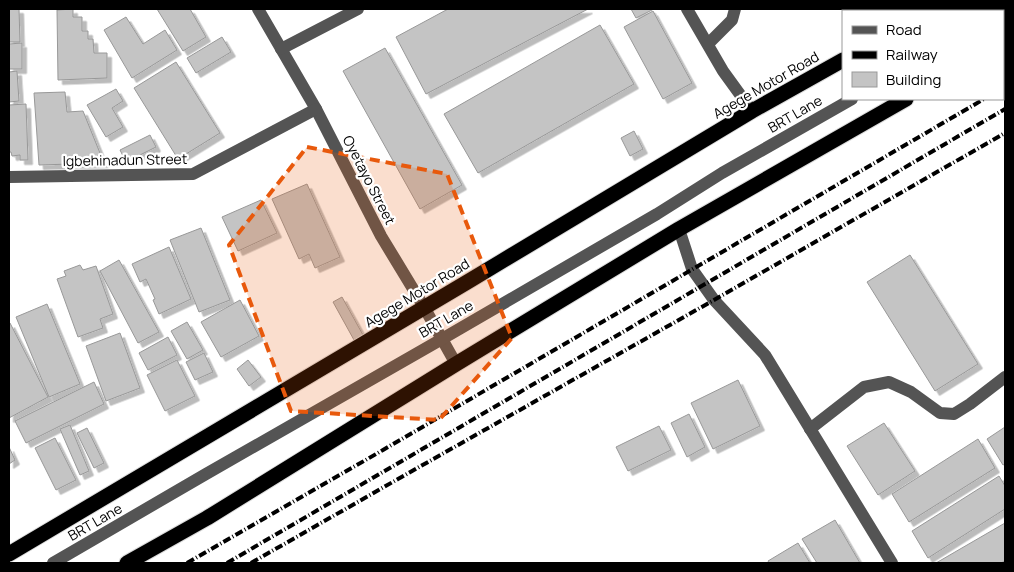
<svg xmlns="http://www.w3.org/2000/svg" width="1014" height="572" font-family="Manrope,sans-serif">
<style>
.building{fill:#c4c4c4;stroke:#989898;filter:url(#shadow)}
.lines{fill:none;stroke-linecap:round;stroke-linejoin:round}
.highway-casing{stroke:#dbdbdb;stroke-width:17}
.minor{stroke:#545454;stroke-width:12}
.highway{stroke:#000;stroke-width:15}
.rail{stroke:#000;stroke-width:4;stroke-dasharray:8 2.5 1 2.5;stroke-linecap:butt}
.marked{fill:#e8590c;fill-opacity:0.2;stroke:#e8590c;stroke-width:4;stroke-dasharray:10 6;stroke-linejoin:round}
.labels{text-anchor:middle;stroke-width:4.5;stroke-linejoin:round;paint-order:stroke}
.street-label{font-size:14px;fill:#000;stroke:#fff}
</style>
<defs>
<filter id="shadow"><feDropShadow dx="4.5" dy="4.5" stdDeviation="0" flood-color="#0004"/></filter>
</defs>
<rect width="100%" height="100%" fill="#fff"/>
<g class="building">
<path d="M9,9H19L20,42H9Z"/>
<path d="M73,9V17H82V31H88V39H93L94,53H107V78L58,80L57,10Z"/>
<path d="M157,9H190L206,37L183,51Z"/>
<path d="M448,9H588L426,94L396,37Z"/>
<path d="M631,9H651L652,10L636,18Z"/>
<path d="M653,11L692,83L663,99L624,27Z"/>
<path d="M126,17L143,44L165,30L177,50L132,78L104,30Z"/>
<path d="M600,25L634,84L478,173L444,114Z"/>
<path d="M222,37L231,52L196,73L187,58Z"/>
<path d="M22,43V69H9V44Z"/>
<path d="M385,48L462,185L420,209L343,71Z"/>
<path d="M176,62L220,133L178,159L134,88Z"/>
<path d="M17,71L19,101L9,102V72Z"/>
<path d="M116,89L123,101L112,108L123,127L106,137L87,105Z"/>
<path d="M65,92L67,112L83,111L104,163L39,165L34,93Z"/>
<path d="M26,104L28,160H20V155L12,156L11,152H9V105Z"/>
<path d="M634,131L643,149L630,156L621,138Z"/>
<path d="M150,135L156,147L126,162L120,150Z"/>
<path d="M307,184L340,257L315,268L309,254L299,259L272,199Z"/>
<path d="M261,200L277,233L238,251L222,217Z"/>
<path d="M201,228L230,300L199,312L170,240Z"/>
<path d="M169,247L191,299L159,314L153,300L155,299L146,279L140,282L132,264Z"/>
<path d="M910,255L978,364L935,391L867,282Z"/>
<path d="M119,260L159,332L138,343L100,271Z"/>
<path d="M80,265L83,270L96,266L113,314L100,319L103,328L78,337L57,279L66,276L64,271Z"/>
<path d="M342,297L363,335L354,340L333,302Z"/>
<path d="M240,300L259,336L221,357L201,322Z"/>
<path d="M47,304L80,384L49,397L16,317Z"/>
<path d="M187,322L203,350L187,359L171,331Z"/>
<path d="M10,323L48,397L9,418V324Z"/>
<path d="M120,333L140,388L106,401L86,346Z"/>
<path d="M168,337L177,355L148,370L139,353Z"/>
<path d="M204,353L213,372L195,380L186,362Z"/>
<path d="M177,360L195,396L165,411L147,375Z"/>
<path d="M248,360L261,377L249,386L237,369Z"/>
<path d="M738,380L760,426L713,449L691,403Z"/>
<path d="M94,382L104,404L26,443L15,421Z"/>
<path d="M689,414L705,447L687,457L671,423Z"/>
<path d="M884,423L915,471L878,495L847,446Z"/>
<path d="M70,425L89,471L80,475L60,429Z"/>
<path d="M659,426L671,450L628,471L616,447Z"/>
<path d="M1005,427V464L1003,465L987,439Z"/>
<path d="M87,428L104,463L94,468L77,433Z"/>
<path d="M55,438L76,480L56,490L35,448Z"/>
<path d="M978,439L995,468L909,522L892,494Z"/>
<path d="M9,447L15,460L9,464Z"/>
<path d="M999,476L1005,486V509L928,558L912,531Z"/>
<path d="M835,520L860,563H817L802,539Z"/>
<path d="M1005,523V561L1001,563H936Z"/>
<path d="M798,543L810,563H769L768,561Z"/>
</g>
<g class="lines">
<g class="highway-casing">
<g id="highway">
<path d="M930,11L934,9"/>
<path d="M1003,44L1005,43"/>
<path d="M9,554L469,281L752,111L843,60"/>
<path d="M127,563L207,518L456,364L679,229L906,99"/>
</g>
</g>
<g class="minor">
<path d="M258,9L316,109L381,236L424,307L456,364"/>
<path d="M687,9L723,71L752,111"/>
<path d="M1003,12L1005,11"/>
<path d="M708,44L732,20L735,9"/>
<path d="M281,49L358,9"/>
<path d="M9,177L193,174L316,109"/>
<path d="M679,229L692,269L714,300L765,355L892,563"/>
<path d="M810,429L864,387L889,382L911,392L940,413L954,414L970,404L1005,377"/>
<path d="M53,563L206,474L442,339L657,214L722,173L852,99"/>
</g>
<use href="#highway" class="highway"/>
<g class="rail">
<path d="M1003,88L1005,86"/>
<path d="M187,563L383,450L984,99"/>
<path d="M227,563L1005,109"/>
<path d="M251,563L398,479L714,300L1005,133"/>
</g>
</g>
<path class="marked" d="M307,147L447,174L512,338L439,420L291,411L229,245Z"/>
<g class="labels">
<g class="street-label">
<text transform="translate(766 85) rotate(-30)" y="5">Agege Motor Road</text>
<text transform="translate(795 114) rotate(-30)" y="5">BRT Lane</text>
<text transform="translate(125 160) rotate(-1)" y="5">Igbehinadun Street</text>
<text transform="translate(369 180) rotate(63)" y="5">Oyetayo Street</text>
<text transform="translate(417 293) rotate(-31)" y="5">Agege Motor Road</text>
<text transform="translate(446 319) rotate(-30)" y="5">BRT Lane</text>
<text transform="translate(95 522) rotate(-30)" y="5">BRT Lane</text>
</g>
</g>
<rect width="1014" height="572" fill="none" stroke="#000000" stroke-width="20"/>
<rect x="842" y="10" width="162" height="90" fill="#ffffff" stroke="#999999"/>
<rect x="852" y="26" width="25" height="8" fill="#545454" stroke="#999999"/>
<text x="886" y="35" font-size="15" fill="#000000">Road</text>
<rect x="852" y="51" width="25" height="8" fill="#000000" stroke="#999999"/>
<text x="886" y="60" font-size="15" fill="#000000">Railway</text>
<rect x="852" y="72" width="25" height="15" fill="#c4c4c4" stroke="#999999"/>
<text x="886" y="85" font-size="15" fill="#000000">Building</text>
</svg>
